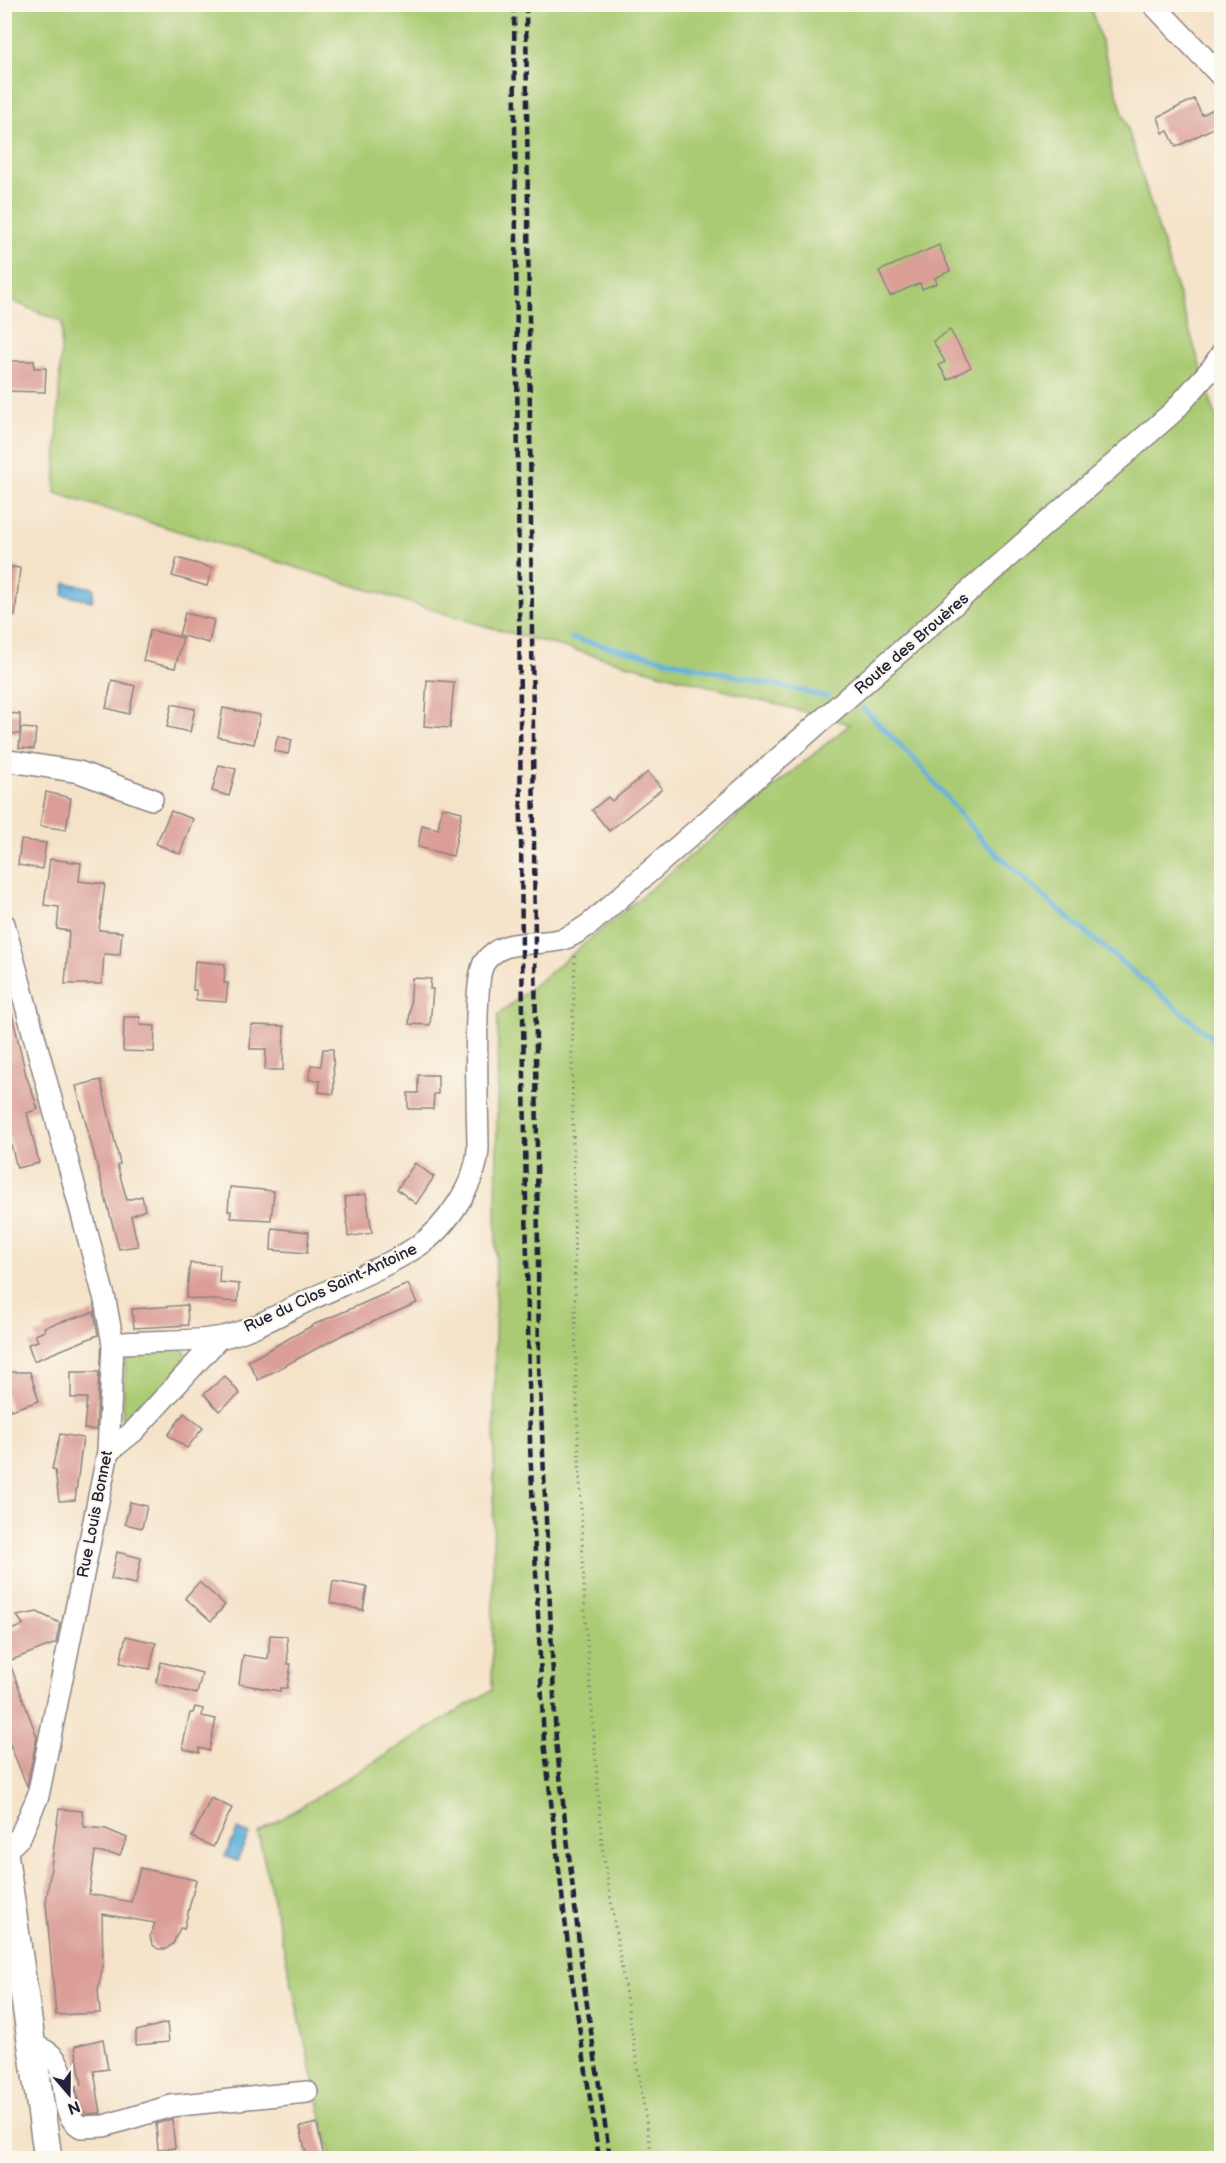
<svg xmlns="http://www.w3.org/2000/svg" width="1226" height="2163" font-family="'Balsamiq Sans',sans-serif">
<style>
.green{fill:#aacb73;stroke:#667657;stroke-width:1.5}
.water{fill:#63b1dd;stroke:#426a8c;stroke-width:1.5}
.lines{fill:none;stroke-linecap:round;stroke-linejoin:round}
.stream{stroke:#63b1dd;stroke-width:5}
.building{fill:#da9e96}
.minor-casing{stroke:#8c8282;stroke-width:24}
.major-casing{stroke:#8c8282;stroke-width:30}
.path{stroke:#8c8282;stroke-width:3;stroke-dasharray:1.5 4.5;stroke-linecap:butt}
.minor{stroke:#fff;stroke-width:21}
.major{stroke:#fff;stroke-width:27}
.rail{stroke:#22223b;stroke-width:4.5;stroke-dasharray:9 4.5;stroke-linecap:butt}
.labels{text-anchor:middle;stroke-width:4.5;stroke-linejoin:round;paint-order:stroke}
.street-label{font-size:16px;fill:#22223b;stroke:#fbf7ec}
</style>
<rect width="100%" height="100%" fill="#fbf7ec"/>
<filter id="ink" filterUnits="userSpaceOnUse"><feTurbulence type="fractalNoise" baseFrequency=".0167" numOctaves="2"/><feDisplacementMap in="SourceGraphic" scale="12" xChannelSelector="R" yChannelSelector="G"/><feConvolveMatrix kernelMatrix="1 2 1 2 8 2 1 2 1" color-interpolation-filters="sRGB"/></filter>
<filter id="wash" filterUnits="userSpaceOnUse"><feTurbulence type="fractalNoise" baseFrequency=".008" numOctaves="4" result="noise"/><feDisplacementMap in="SourceGraphic" scale="24" xChannelSelector="R" yChannelSelector="G"/><feGaussianBlur stdDeviation="1.35" result="paint"/><feColorMatrix in="noise" values="0 0 0 0 0 0 0 0 0 0 0 0 0 0 0 0 0 1.4 0 .05"/><feComposite in="paint" operator="in"/></filter>
<g filter="url(#wash)">
<rect width="100%" height="100%" fill="#f5e3c9"/>
<g class="green">
<path d="M4,5H1090L1221,434V2158H331L258,1833L492,1690L498,1015L850,724L485,626L55,493L62,322L5,298Z"/>
<path d="M171,1349H183L188,1358L135,1419L122,1422L126,1354Z"/>
</g>
<g class="water">
<path d="M65,583L94,588L92,601L63,595Z"/>
<path d="M238,1829L249,1834L237,1861L225,1856Z"/>
</g>
<g class="lines">
<g class="stream">
<path d="M571,638L827,697"/>
<path d="M863,708L918,763L983,841L1052,904L1222,1046"/>
</g>
</g>
<g id="blocks">
<g class="building">
<path d="M1194,99L1202,115L1221,105V124L1176,147L1168,131L1163,133L1158,117Z"/>
<path d="M939,245L950,271L935,278L937,283L922,289L920,283L890,296L879,271Z"/>
<path d="M950,330L971,367L948,380L939,365L945,362L933,341Z"/>
<path d="M4,361H34V368H46L45,392L4,391Z"/>
<path d="M177,558L212,568L207,586L172,576Z"/>
<path d="M4,566L20,568L15,616L4,615Z"/>
<path d="M185,613L214,620L209,643L179,635Z"/>
<path d="M150,630L183,638L175,668L143,661Z"/>
<path d="M112,680L135,686L129,714L106,708Z"/>
<path d="M427,680L454,682L450,728L424,726Z"/>
<path d="M172,704L195,709L190,732L167,727Z"/>
<path d="M223,708L260,715L254,744L218,737Z"/>
<path d="M4,713L20,714V734L4,733Z"/>
<path d="M21,728L36,729L34,749L19,748Z"/>
<path d="M278,736L292,740L288,754L274,751Z"/>
<path d="M219,765L236,769L229,796L212,791Z"/>
<path d="M648,772L662,789L609,831L592,810L608,797L612,801Z"/>
<path d="M46,792L71,798L66,830L40,826Z"/>
<path d="M442,807L462,812L453,856L418,847L422,825L438,829Z"/>
<path d="M171,811L193,819L180,854L156,844Z"/>
<path d="M21,840L46,843L42,869L18,865Z"/>
<path d="M50,859L81,863L79,881L105,884L99,930L122,932L120,955L104,954L102,984H65L69,931L57,929L59,907L44,905Z"/>
<path d="M195,961L225,964L224,983H228L226,1002L196,1000V990H193Z"/>
<path d="M412,978L431,979L430,989H433L430,1025L409,1024Z"/>
<path d="M11,1009L26,1075L38,1109L27,1113L39,1163L17,1168L4,1117V1010Z"/>
<path d="M124,1017H140V1025L155,1026L154,1052L123,1051Z"/>
<path d="M251,1025L284,1026L283,1070H265L266,1049H250Z"/>
<path d="M323,1049H333L334,1094L319,1092L320,1081L309,1080L311,1065L321,1066Z"/>
<path d="M418,1075H438V1094H434L433,1109H408V1093H418Z"/>
<path d="M101,1080L120,1164L117,1165L127,1200L142,1196L145,1210L131,1216L138,1246L119,1249L76,1086Z"/>
<path d="M415,1163L434,1177L416,1204L397,1189Z"/>
<path d="M230,1187L274,1191L271,1220L231,1218V1211H228Z"/>
<path d="M366,1194L372,1233L348,1237L345,1197Z"/>
<path d="M272,1228L309,1232L307,1253L271,1250Z"/>
<path d="M190,1263L220,1265L219,1282L239,1284L238,1302L186,1298Z"/>
<path d="M408,1284L417,1303L344,1334L258,1380L248,1361L315,1324Z"/>
<path d="M187,1305L188,1325L134,1328L132,1309Z"/>
<path d="M94,1312L98,1335L34,1361L28,1344L38,1341L35,1335L45,1331L44,1327Z"/>
<path d="M4,1372H30L39,1401L11,1410L4,1388Z"/>
<path d="M71,1372H99L96,1430L84,1429L87,1398H71Z"/>
<path d="M225,1376L240,1394L219,1411L204,1394Z"/>
<path d="M184,1413L203,1428L187,1448L168,1435Z"/>
<path d="M60,1434L83,1438L75,1500L59,1501L55,1470L52,1469Z"/>
<path d="M130,1502L147,1506L142,1528L125,1524Z"/>
<path d="M117,1552L141,1558L136,1584L111,1579Z"/>
<path d="M333,1581L367,1587L363,1610L330,1603Z"/>
<path d="M199,1582L225,1605L211,1621L185,1598Z"/>
<path d="M37,1612L60,1623L56,1643L9,1661L37,1737L27,1786L4,1730V1633L24,1625L17,1616Z"/>
<path d="M270,1635L287,1636L288,1664H291L287,1688H280V1691L239,1684L243,1655L268,1659Z"/>
<path d="M126,1636L156,1643L150,1669L120,1663Z"/>
<path d="M161,1662L202,1673L197,1694L156,1683Z"/>
<path d="M195,1707L203,1709L202,1716L216,1719L209,1751L199,1748V1753L184,1749L183,1744L190,1713H193Z"/>
<path d="M211,1798L232,1808L213,1847L192,1837Z"/>
<path d="M59,1809L82,1811L84,1827L106,1829L127,1838L120,1855L95,1852L89,1894L131,1902L140,1868L196,1880L184,1929L180,1928L173,1944L166,1949H158L152,1944L150,1936L155,1923L102,1914L103,1966L98,1990L100,2013L56,2015L46,1903Z"/>
<path d="M167,2023L169,2042L136,2045V2031Z"/>
<path d="M103,2039L108,2069L94,2071L101,2113L86,2114L79,2104L77,2095L76,2086L82,2085L75,2046Z"/>
<path d="M172,2119L175,2148L158,2150L156,2124Z"/>
<path d="M317,2123L324,2158H307L300,2127Z"/>
</g>
</g>
</g>
<g filter="url(#ink)">
<use href="#blocks" fill-opacity="0" stroke="#8c8282" stroke-width="1.5"/>
<g class="lines">
<g class="minor-casing">
<g id="minor">
<path d="M1153,4L1222,77"/>
<path d="M4,760L79,772L152,799"/>
<path d="M4,924L105,1300L113,1344L108,1452L38,1796L20,1837L4,1852"/>
<path d="M113,1344C147,1340 183,1343 217,1338C246,1334 282,1313 309,1300C345,1283 384,1268 418,1246C446,1228 477,1182 478,1148C478,1118 472,982 484,963C502,936 536,947 563,939C573,936 582,929 591,923L1173,412L1212,368L1222,353"/>
<path d="M108,1452L134,1431L219,1338"/>
<path d="M34,2046C82,2060 49,2108 81,2127L104,2126L171,2106L307,2092"/>
</g>
</g>
<g class="major-casing">
<path id="major" d="M4,1853L48,2158"/>
</g>
<path class="path" d="M575,956L572,1048L576,1376L585,1615L602,1845L652,2158"/>
<use href="#minor" class="minor"/>
<use href="#major" class="major"/>
<g class="rail">
<path d="M514,4L522,953L530,1446L544,1742L572,1979L599,2158"/>
<path d="M526,4L539,1364L556,1741L583,1978L610,2158"/>
</g>
</g>
</g>
<g class="labels">
<g class="street-label">
<text transform="translate(911 643) rotate(-41)" y="6">Route des Brouères</text>
<text transform="translate(330 1287) rotate(-25)" y="6">Rue du Clos Saint-Antoine</text>
<text transform="translate(94 1514) rotate(-79)" y="6">Rue Louis Bonnet</text>
</g>
</g>
<rect width="1226" height="2163" fill="none" stroke="#fbf7ec" stroke-width="24"/>
<g transform="translate(69 2094) rotate(160)" stroke="#fbf7ec" stroke-width="4.5" paint-order="stroke">
<path d="M0-4.5L10 22L0 15L-10 22Z" fill="#22223b"/>
<text y="-9" font-size="16" font-weight="bold" text-anchor="middle" fill="#22223b">N</text>
</g>
</svg>
